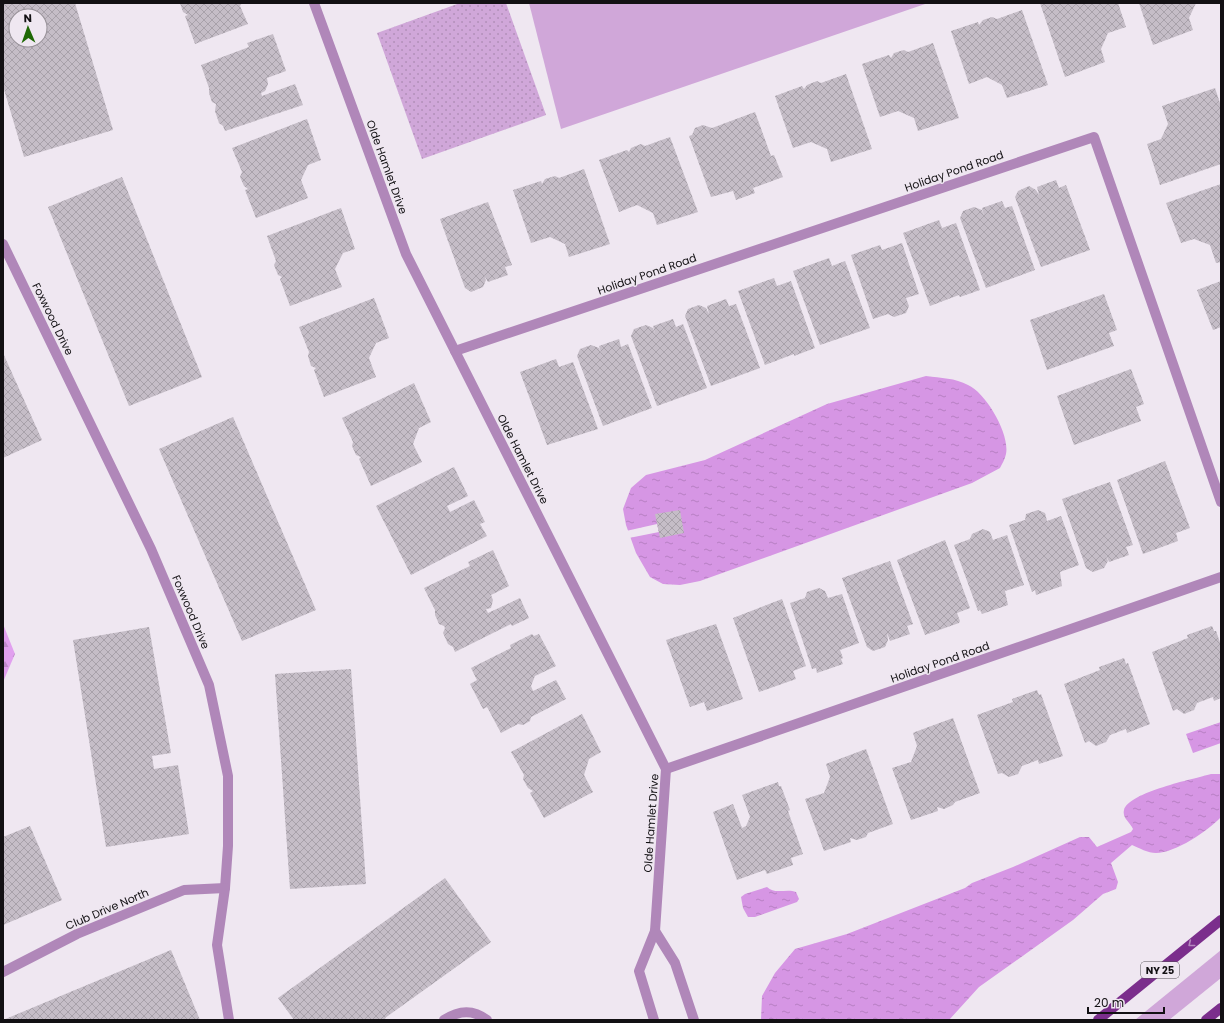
<svg xmlns="http://www.w3.org/2000/svg" width="1224" height="1023" font-family="Poppins,sans-serif">
<style>
.grass{fill:#d0a7d9}
.forest{fill:url(#forest-firs)}
.park{fill:url(#park-dots)}
.water{fill:url(#water-ripples)}
.pier{fill:#efe7f1}
.building{fill:url(#building-cross-hatch);fill-rule:evenodd}
.lines{fill:none;stroke-linecap:round;stroke-linejoin:round}
.minor{stroke:#b087b9;stroke-width:10}
.primary{stroke:#7b2e8c;stroke-width:10}
.oneway{stroke:#b58abe}
.labels{text-anchor:middle;stroke-width:3;stroke-linejoin:round;paint-order:stroke}
.shield{fill:#efe7f1;stroke:#545056;stroke-width:1}
.shield-label{font-size:10px;font-weight:bold;fill:#121013}
.street-label{font-size:11px;fill:#121013;stroke:#efe7f1}
</style>
<defs>
<pattern id="forest-firs" width="22" height="20" patternUnits="userSpaceOnUse"><rect width="22" height="20" fill="#e1a0ef"/><path d="M5 1l3.5 6h-7zM16 11l3.5 6h-7z" fill="#c089cc"/></pattern>
<pattern id="park-dots" width="8" height="8" patternUnits="userSpaceOnUse"><rect width="8" height="8" fill="#d0a7d9"/><path d="M2 2h.1M6 6h.1" fill="none" stroke="#b28fb9" stroke-width="1.8" stroke-linecap="round"/></pattern>
<pattern id="water-ripples" width="26" height="14" patternUnits="userSpaceOnUse"><rect width="26" height="14" fill="#d696e4"/><path d="M2 4q2-2 4 0t4 0M15 11q2-2 4 0t4 0" fill="none" stroke="#b780c3"/></pattern>
<pattern id="building-cross-hatch" width="8" height="8" patternUnits="userSpaceOnUse"><rect width="8" height="8" fill="#c5bdc7"/><path d="M0 0l8 8M0 8l8-8" fill="none" stroke="#a8a1aa"/></pattern>
</defs>
<rect width="100%" height="100%" fill="#efe7f1"/>
<g class="grass">
<path d="M529,3H928L561,129Z"/>
<path d="M1221,950V978L1169,1020H1135Z"/>
</g>
<path class="forest" d="M3,624L15,654L3,682Z"/>
<path class="park" d="M460,3H506L546,115L422,159L377,33Z"/>
<g class="water">
<path d="M926,376C941,378 955,378 968,385C986,393 1010,434 1006,454C1005,459 1002,464 1000,468L972,483L700,581L680,585L663,584L650,577L636,553L626,525L623,509L631,488L646,475L705,460L827,404Z"/>
<path d="M1221,722V743L1193,753L1186,734Z"/>
<path d="M1211,774H1221V817C1208,831 1175,853 1156,853C1148,853 1139,848 1132,845L1111,863L1118,882L1116,889L1103,894L1073,920L979,987L949,1020H761L762,996L775,973L795,949L847,934L965,888L972,883L1013,867L1080,837H1089L1097,847L1131,832L1133,829C1130,822 1122,818 1124,810C1129,792 1194,779 1211,774Z"/>
<path d="M767,887C775,895 787,888 796,892L799,899L797,902L755,917H748L743,908L741,897L745,894Z"/>
</g>
<path class="pier" d="M657,524L659,532L629,538L626,531Z"/>
<g class="building">
<path d="M3,3H75L113,130L24,157L3,86ZM16,16H40V40H16Z"/>
<path d="M180,3H242L240,6L248,24L195,44L185,16L188,15L183,12Z"/>
<path d="M1040,3H1118L1126,27L1108,33L1101,49L1105,62L1065,77Z"/>
<path d="M1139,3H1196L1189,18L1193,30L1153,45Z"/>
<path d="M1022,10L1048,85L1007,98L1002,85L987,77L969,84L951,31L978,22L979,25L983,20L992,17L997,19Z"/>
<path d="M273,34L286,71L267,78L268,84L265,91L261,93L262,96L295,84L303,105L225,131L223,126L219,123L215,111L216,104L212,102L209,93V88L201,65L249,47L247,43Z"/>
<path d="M933,43L959,118L918,131L914,118L898,111L880,117L862,64L889,55L891,58L894,53L904,50L908,52Z"/>
<path d="M846,74L872,149L831,162L827,149L811,142L793,148L775,96L802,86L804,89L807,85L817,81L821,83Z"/>
<path d="M1215,88L1221,106V164L1160,185L1147,144L1161,139L1168,124L1162,106Z"/>
<path d="M755,112L771,156L774,155L783,177L753,188L755,193L736,200L733,191L711,197L689,136L692,135L695,128L703,125L712,128Z"/>
<path d="M307,119L321,160L308,165L301,180L308,198L256,218L245,190L248,189L244,186L240,177L242,172L232,148Z"/>
<path d="M670,137L698,212L657,225L653,213L637,205L619,212L599,160L627,150L629,152L631,148L641,144L645,146Z"/>
<path d="M584,169L610,244L569,257L565,244L550,237L531,243L513,190L541,181L542,184L545,179L555,176L559,178Z"/>
<path d="M122,177L202,377L129,406L48,207Z"/>
<path d="M1056,180L1059,188L1066,185L1090,250L1041,267L1015,197L1018,191L1029,186L1036,190L1039,195L1037,187Z"/>
<path d="M1221,184V262L1216,263L1210,245L1194,239L1181,243L1166,203Z"/>
<path d="M1002,201L1005,208L1012,206L1035,270L986,288L960,218L963,211L974,207L982,210L984,216L982,208Z"/>
<path d="M488,202L512,265L505,267L508,275L488,282L484,275L486,280L483,287L471,292L465,288L440,219Z"/>
<path d="M341,208L355,249L343,253L335,269L342,287L290,306L280,279L282,277L278,275L274,265L276,261L267,236Z"/>
<path d="M939,220L942,228L956,223L980,290L960,297L959,295L930,306L903,233Z"/>
<path d="M902,243L919,294L906,298L909,306L906,313L894,317L888,314L873,319L851,255L880,245L882,250Z"/>
<path d="M829,258L832,266L845,261L870,328L820,345L793,271Z"/>
<path d="M774,278L777,286L791,281L815,348L794,356V354L765,365L738,291Z"/>
<path d="M1221,281V327L1213,330L1197,290Z"/>
<path d="M1104,294L1117,330L1109,333L1114,346L1047,370L1030,320Z"/>
<path d="M374,298L389,338L376,343L369,358L376,377L324,397L314,370L316,368L311,366L308,356L309,352L299,327Z"/>
<path d="M726,299L729,306L736,304L760,368L711,386L685,316L688,309L699,305L706,308L709,314L707,306Z"/>
<path d="M673,319L676,327L683,324L707,388L657,406L631,336L634,329L646,325L653,328L655,334L653,326Z"/>
<path d="M619,339L621,347L628,344L652,408L603,426L577,356L580,349L591,345L599,348L601,354L599,346Z"/>
<path d="M3,353L42,440L3,458Z"/>
<path d="M556,359L559,367L573,362L598,429L547,445L520,372Z"/>
<path d="M1131,369L1144,404L1136,407L1141,421L1074,445L1057,396Z"/>
<path d="M414,383L431,422L419,428L413,444L422,462L371,486L359,459L361,457L356,455L352,446L353,442L342,418Z"/>
<path d="M233,417L316,610L242,641L159,449Z"/>
<path d="M1165,461L1190,528L1176,533L1178,541L1143,554L1117,480Z"/>
<path d="M454,467L468,496L447,506L450,512L474,500L485,522L480,524L487,536L411,575L376,506Z"/>
<path d="M1110,482L1133,545L1126,547L1129,555L1109,562L1106,555L1108,561L1104,568L1093,572L1086,568L1062,499Z"/>
<path d="M680,510L684,533L660,538L655,514Z"/>
<path d="M1038,510L1045,513L1047,521L1061,516L1079,565L1060,572L1062,586L1036,595L1035,590L1032,592L1009,525L1025,520L1026,514Z"/>
<path d="M983,529L990,532L993,540L1007,535L1024,585L1005,591L1008,605L982,614L980,610L978,611L954,545L970,539L972,534Z"/>
<path d="M945,540L970,608L957,613L960,621L959,623L925,635L897,560Z"/>
<path d="M493,550L509,586L491,595L493,600L491,608L486,609L488,613L520,598L529,618L512,626L511,624L455,652L453,647L448,644L443,633L445,628L444,626L439,624L435,615V610L424,588L470,566L468,562Z"/>
<path d="M890,561L913,624L907,626L910,634L890,641L887,633L888,640L885,647L873,651L867,647L842,578Z"/>
<path d="M819,588L825,591L828,598L842,594L859,643L840,650L843,658L841,659L843,664L817,673L816,668L812,669L790,603L805,598L807,592Z"/>
<path d="M782,599L806,666L793,671L796,679L759,692L733,618Z"/>
<path d="M716,624L743,699L707,711L704,702L690,707L666,640Z"/>
<path d="M1212,626L1214,631H1216L1221,645V698L1214,701L1213,697L1197,703L1194,710L1184,714L1177,709L1173,711L1152,652L1188,638L1187,635Z"/>
<path d="M149,627L171,753L152,756L154,769L178,765L189,834L106,847L73,640Z"/>
<path d="M532,634L534,636L539,634L556,666L535,676L531,686L533,691L556,680L566,699L531,717L530,721L523,725L518,724L501,733L487,707L483,709L470,684L477,680L471,668L511,648L510,645Z"/>
<path d="M1124,658L1126,664L1128,663L1150,724L1127,733L1126,729L1110,735L1106,742L1096,746L1089,741L1085,743L1064,684L1100,670L1099,667Z"/>
<path d="M351,669L366,884L290,889L275,674Z"/>
<path d="M1037,690L1039,695L1041,694L1063,756L1039,764L1038,760L1022,766L1018,774L1009,777L1002,773L998,774L977,715L1013,702L1012,699Z"/>
<path d="M582,714L601,752L589,759L584,775L593,792L544,818L530,793L533,791L528,788L523,779L524,775L511,752Z"/>
<path d="M953,718L980,793L955,802L953,805L944,809L937,807L938,811L911,820L892,768L911,762L917,746L913,733L915,732Z"/>
<path d="M866,749L893,824L868,833L866,837L857,840L850,838L851,842L824,851L805,799L824,793L830,777L826,764Z"/>
<path d="M778,782L779,786H781L790,810L788,811L803,854L791,858L793,865L767,874L765,870L737,880L713,812L733,804L742,828L746,826L750,817L742,795Z"/>
<path d="M30,826L62,900L3,925V837Z"/>
<path d="M445,878L491,942L385,1018L386,1020H294L278,998Z"/>
<path d="M171,950L200,1020H3Z"/>
</g>
<g class="lines">
<g class="minor">
<path d="M314,3L406,254L666,769L655,931L639,971L654,1020"/>
<path d="M3,244L151,549L209,685L228,776V846L225,888L217,945L229,1020"/>
<path d="M455,351L1094,137L1221,502"/>
<path d="M666,769L1221,577"/>
<path d="M655,931L675,963L694,1020"/>
<path d="M3,972L77,934L184,890L225,888"/>
<path d="M444,1020C459,1010 473,1009 487,1020"/>
</g>
<g class="primary">
<path d="M1098,1020L1221,920"/>
<path d="M1206,1020L1221,1008"/>
</g>
</g>
<defs><path id="oneway-chevron" d="M-2-3.5L2.5 0L-2 3.5" fill="none" stroke-width="1.6" stroke-linecap="round" stroke-linejoin="round"/></defs>
<use class="oneway" href="#oneway-chevron" transform="translate(1191 944) rotate(141)"/>
<g class="labels">
<rect class="shield" x="1141" y="962" width="38" height="16" rx="3"/>
<g class="shield-label">
<text x="1160" y="974">NY 25</text>
</g>
<g class="street-label">
<text transform="translate(387 167) rotate(70)" y="4">Olde Hamlet Drive</text>
<text transform="translate(954 171) rotate(-19)" y="4">Holiday Pond Road</text>
<text transform="translate(647 274) rotate(-19)" y="4">Holiday Pond Road</text>
<text transform="translate(53 319) rotate(64)" y="4">Foxwood Drive</text>
<text transform="translate(523 459) rotate(63)" y="4">Olde Hamlet Drive</text>
<text transform="translate(191 612) rotate(67)" y="4">Foxwood Drive</text>
<text transform="translate(940 662) rotate(-19)" y="4">Holiday Pond Road</text>
<text transform="translate(651 823) rotate(-86)" y="4">Olde Hamlet Drive</text>
<text transform="translate(107 909) rotate(-23)" y="4">Club Drive North</text>
</g>
</g>
<rect width="1224" height="1023" fill="none" stroke="#121013" stroke-width="8"/>
<g transform="translate(28 28) rotate(358)"><circle r="19" fill="#efe7f1" stroke="#979198"/>
<path d="M0-3L7 15L0 10L-7 15Z" fill="#1e6805"/>
<text y="-6" font-size="11" font-weight="bold" text-anchor="middle" fill="#121013">N</text>
</g>
<path d="M1088 1007v6h76v-6" fill="none" stroke="#121013" stroke-width="2"/>
<text x="1094" y="1007" font-size="12" fill="#121013" stroke="#efe7f1" stroke-width="3" paint-order="stroke">20 m</text>
</svg>
